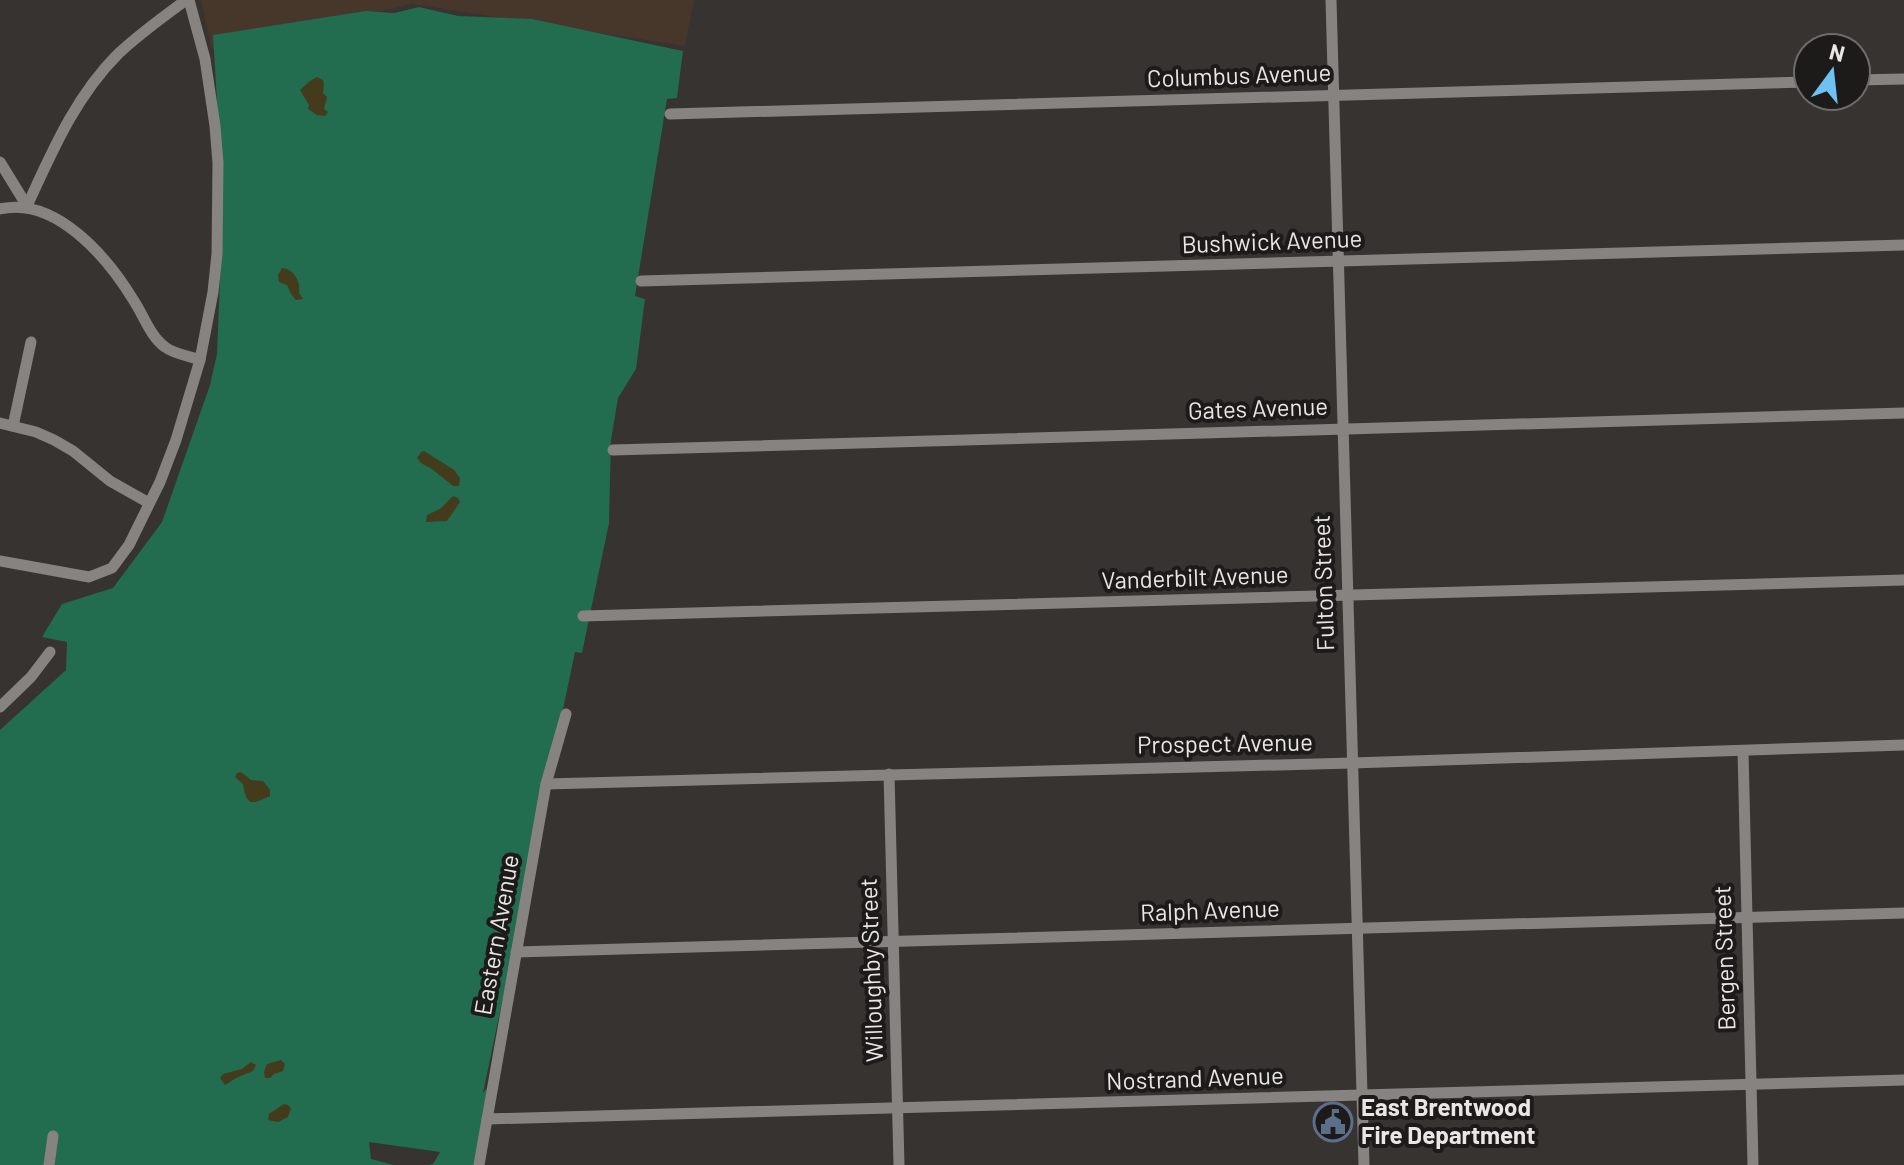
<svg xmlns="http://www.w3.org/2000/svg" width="1904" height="1165" font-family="Barlow,sans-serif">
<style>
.education{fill:#47372b}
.green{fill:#226c50}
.sand{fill:#433b1b}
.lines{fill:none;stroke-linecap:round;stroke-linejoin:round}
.minor{stroke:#878380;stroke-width:11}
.labels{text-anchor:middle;stroke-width:8;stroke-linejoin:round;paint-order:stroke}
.street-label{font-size:24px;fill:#e9e6e5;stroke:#1c1b1a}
.poi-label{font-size:24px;font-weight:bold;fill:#e9e6e5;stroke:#1c1b1a;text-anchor:start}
</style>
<rect width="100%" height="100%" fill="#363330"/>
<path class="education" d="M201,0H694L685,46L412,4L212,49Z"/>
<path class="green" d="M419,7L458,16L532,19L683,51L677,98L667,99L635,296L645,299L636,369L618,398L611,440L609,523L582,653L575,652L483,1093L487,1088L475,1165H428L433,1164L440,1152L369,1142L371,1159L394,1165H0V730L66,670L67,642L42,637L62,604L113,588L162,522L210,385L217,354L223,201L213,35L366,11L394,13Z"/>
<g class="sand">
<path d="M317,77L323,80L324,84L323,93L327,97L324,109L328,112L325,116L317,115L308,109L309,105L300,90L310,81Z"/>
<path d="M282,268C294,269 301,282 299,293L303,299L296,300L291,294L287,285L279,282L278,275Z"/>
<path d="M424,451L454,470L460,478L459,486H453L432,469L421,463L417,458L421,452Z"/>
<path d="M453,496L458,498L460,502L447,521L426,522L427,515L440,509Z"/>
<path d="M241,772L251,780L263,781L270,790V796C251,805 247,807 243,784L235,777L237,773Z"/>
<path d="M281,1060L285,1064L283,1071L274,1074L270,1078H265L264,1072L267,1064Z"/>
<path d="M251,1062L256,1065L253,1071L236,1078L225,1085L220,1078L223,1074L242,1069Z"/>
<path d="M284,1104L288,1105L291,1108L288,1117L278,1122L268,1120L269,1114Z"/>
</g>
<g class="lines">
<g class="minor">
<path d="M1331,0L1364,1165"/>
<path d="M1856,80L1904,79"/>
<path d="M670,114L1808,82"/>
<path d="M0,162L27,206"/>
<path d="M27,206C52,152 75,97 118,54C139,34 163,17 186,0"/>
<path d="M0,209C56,196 108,258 134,301C144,316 150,336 165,347C174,354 189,356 200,360"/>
<path d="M641,281L1904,245"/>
<path d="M0,423L36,432L54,440L73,451L110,481L149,503"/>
<path d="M13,426L31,342"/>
<path d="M613,450L1904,413"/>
<path d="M0,561L89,577L112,568L129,545L160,482L176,440L200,360L213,292L217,254L218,163L215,126L205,59L189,0"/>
<path d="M583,616L1904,580"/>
<path d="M0,707L31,677L50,652"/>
<path d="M1743,751L1753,1165"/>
<path d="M889,774L899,1165"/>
<path d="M546,784L1352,763L1904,745"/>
<path d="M516,952L1904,913"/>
<path d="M487,1119L1904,1080"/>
<path d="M49,1165L53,1136"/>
<path d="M479,1165L546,784L566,714"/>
</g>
</g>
<defs>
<g id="civic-ring" transform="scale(2)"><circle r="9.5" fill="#1c1b1a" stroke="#5c6f8a" stroke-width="1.5"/><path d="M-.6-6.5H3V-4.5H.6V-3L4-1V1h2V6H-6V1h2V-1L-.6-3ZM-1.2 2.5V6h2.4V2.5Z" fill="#5c6f8a"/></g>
</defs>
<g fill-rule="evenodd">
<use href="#civic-ring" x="1333" y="1122"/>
</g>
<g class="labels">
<g class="street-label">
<text transform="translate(1239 76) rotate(-2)" y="8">Columbus Avenue</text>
<text transform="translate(1272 242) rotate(-2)" y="8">Bushwick Avenue</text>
<text transform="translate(1258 409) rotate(-2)" y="8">Gates Avenue</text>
<text transform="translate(1195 578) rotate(-2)" y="8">Vanderbilt Avenue</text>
<text transform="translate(1324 583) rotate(-92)" y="8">Fulton Street</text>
<text transform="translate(1225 744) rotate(-1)" y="8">Prospect Avenue</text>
<text transform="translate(1210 911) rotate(-2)" y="8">Ralph Avenue</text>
<text transform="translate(497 935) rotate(-80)" y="8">Eastern Avenue</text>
<text transform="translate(1725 958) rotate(-92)" y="8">Bergen Street</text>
<text transform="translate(872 970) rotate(-92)" y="8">Willoughby Street</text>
<text transform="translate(1195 1079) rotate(-2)" y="8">Nostrand Avenue</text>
</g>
<g class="poi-label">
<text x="1361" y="1116">East Brentwood<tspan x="1361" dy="28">Fire Department</tspan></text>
</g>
</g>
<g transform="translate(1832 72) rotate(15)"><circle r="38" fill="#1c1b1a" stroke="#6e6c6b" stroke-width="2"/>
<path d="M0-6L14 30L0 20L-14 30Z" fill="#6dc2f3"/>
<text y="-12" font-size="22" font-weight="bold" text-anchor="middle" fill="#e9e6e5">N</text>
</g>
</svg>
